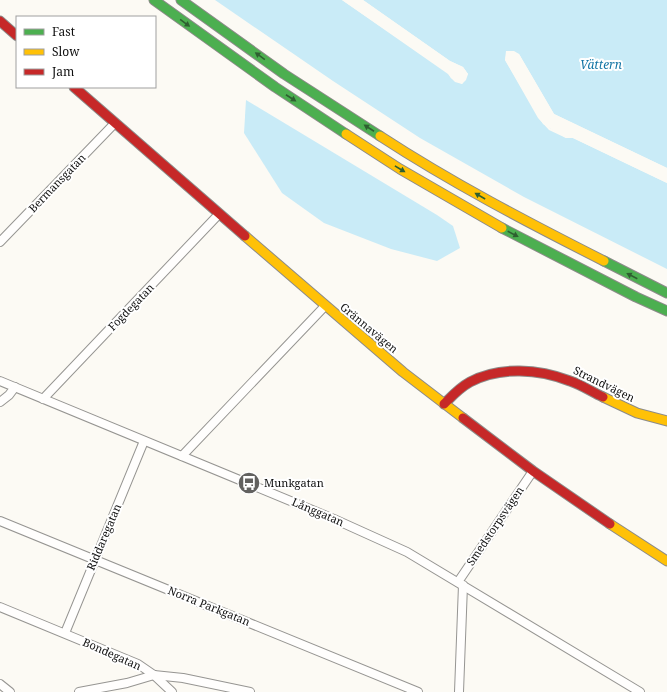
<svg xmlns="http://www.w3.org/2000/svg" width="667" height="692" font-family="'Noto Serif',serif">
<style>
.water{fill:#c9ebf7}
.pier{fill:#fcfaf4}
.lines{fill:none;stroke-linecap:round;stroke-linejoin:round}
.street-casing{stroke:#969592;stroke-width:10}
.fast-casing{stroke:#8c8b89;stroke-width:11}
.slow-casing{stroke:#8c8b89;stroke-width:11}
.jam-casing{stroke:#8c8b89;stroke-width:11}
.street{stroke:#fffefd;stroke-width:8}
.fast{stroke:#4caf50;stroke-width:9}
.slow{stroke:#ffc107;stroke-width:9}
.jam{stroke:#c62828;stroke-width:9}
.oneway{fill:#2e5f30}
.labels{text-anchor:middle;stroke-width:4;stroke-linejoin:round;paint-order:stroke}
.street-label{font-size:11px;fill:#0f0f0f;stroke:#fff}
.poi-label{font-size:11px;fill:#0f0f0f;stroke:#fff;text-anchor:start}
.water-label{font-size:12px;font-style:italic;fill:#1375a5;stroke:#fff}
</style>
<rect width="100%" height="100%" fill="#fcfaf4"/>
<g class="water">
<path d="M215,0H342L448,74L451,78L462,84L468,74L463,67L450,61L363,0H667V168L554,114L519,54L507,51L505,60L543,124L566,138H573L667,183V269L524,197L420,138L333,81Z"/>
<path d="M246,100L437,215L453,226L460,248L437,261L391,249L324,223L282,193L244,133Z"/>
</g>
<g class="pier">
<path d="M342,0H345L449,72L456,80L461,81L464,78L466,74L462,68L449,62L361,0H363L450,61L463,67L468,74L466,80L462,84L455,82L451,78L448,73Z"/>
<path d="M506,51H514L519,54L554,114L667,168V170L552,115L518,56L513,53H508L507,59L540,117L550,128L566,136H573L667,180V183L573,138H566L549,130L538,118L505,60Z"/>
</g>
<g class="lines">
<g class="street-casing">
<g id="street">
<path d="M0,242L115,123"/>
<path d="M0,381L334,519L407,552L640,692"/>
<path d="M43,399L219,214"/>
<path d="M0,402L9,395L15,387"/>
<path d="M182,456L325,306"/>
<path d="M0,521L418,692"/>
<path d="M458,582L533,471"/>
<path d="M0,607L138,664L154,675L183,678L250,692"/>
<path d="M65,633L144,441"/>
<path d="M154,675L172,692"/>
<path d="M0,684L10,692"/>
<path d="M79,692L127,683L154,675"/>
<path d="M459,692L463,585"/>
</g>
</g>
<g class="fast-casing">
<g id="fast">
<path d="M154,0L275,87L346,134"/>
<path d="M181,0L284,74L380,136"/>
<path d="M502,228L636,297L667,311"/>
<path d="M604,261L667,293"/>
</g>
</g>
<g class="slow-casing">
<g id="slow">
<path d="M346,134L400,169L502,228"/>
<path d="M380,136C452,183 527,222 604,261"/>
<path d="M245,236L403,372L463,418"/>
<path d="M603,397L637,413L667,421"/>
<path d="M610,524L667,561"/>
</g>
</g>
<g class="jam-casing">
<g id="jam">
<path d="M0,21L17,36"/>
<path d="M74,87L245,236"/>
<path d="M444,404C452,396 459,388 470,382C500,366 539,369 570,381C582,385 592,392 603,397"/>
<path d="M463,418L533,471L610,524"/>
</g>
</g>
<use href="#street" class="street"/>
<use href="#fast" class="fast"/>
<use href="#slow" class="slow"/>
<use href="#jam" class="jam"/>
</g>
<defs><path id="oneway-solid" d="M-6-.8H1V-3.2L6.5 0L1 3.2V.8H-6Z"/></defs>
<g class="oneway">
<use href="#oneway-solid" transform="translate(185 23) rotate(36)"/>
<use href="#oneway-solid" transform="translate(260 56) rotate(-144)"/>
<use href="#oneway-solid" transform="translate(291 98) rotate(33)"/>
<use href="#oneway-solid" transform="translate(369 128) rotate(-147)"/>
<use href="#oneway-solid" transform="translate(400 169) rotate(31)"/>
<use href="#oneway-solid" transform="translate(480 196) rotate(-150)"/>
<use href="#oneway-solid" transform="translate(513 234) rotate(27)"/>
<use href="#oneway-solid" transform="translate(632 276) rotate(-153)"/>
</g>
<defs>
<g id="bus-disc" transform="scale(1.15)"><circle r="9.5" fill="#62615f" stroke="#fff"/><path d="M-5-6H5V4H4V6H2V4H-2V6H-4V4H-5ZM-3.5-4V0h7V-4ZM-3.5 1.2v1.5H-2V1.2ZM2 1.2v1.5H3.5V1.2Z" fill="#fff"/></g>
</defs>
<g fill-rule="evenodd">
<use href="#bus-disc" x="249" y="483"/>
</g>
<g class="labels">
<g class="street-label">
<text transform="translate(57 183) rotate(-46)" y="4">Bermansgatan</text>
<text transform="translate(131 307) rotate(-46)" y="4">Fogdegatan</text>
<text transform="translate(369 328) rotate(40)" y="4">Grännavägen</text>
<text transform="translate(604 384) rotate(26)" y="4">Strandvägen</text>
<text transform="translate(318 512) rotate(23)" y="4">Långgatan</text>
<text transform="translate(495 526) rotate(-56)" y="4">Smedstorpsvägen</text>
<text transform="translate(104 537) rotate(-67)" y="4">Riddaregatan</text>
<text transform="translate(209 606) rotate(22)" y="4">Norra Parkgatan</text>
<text transform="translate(112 654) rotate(24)" y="4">Bondegatan</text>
</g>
<g class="poi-label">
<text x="264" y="487">Munkgatan</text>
</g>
<g class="water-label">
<text x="601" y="69">Vättern</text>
</g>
</g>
<rect x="16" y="16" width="140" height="72" fill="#ffffff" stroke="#9f9f9f"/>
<rect x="24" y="29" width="20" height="6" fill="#4caf50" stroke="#9f9f9f"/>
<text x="52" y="36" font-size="12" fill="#0f0f0f">Fast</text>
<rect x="24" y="49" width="20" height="6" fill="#ffc107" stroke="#9f9f9f"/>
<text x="52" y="56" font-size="12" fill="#0f0f0f">Slow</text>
<rect x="24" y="69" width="20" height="6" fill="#c62828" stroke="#9f9f9f"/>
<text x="52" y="76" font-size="12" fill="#0f0f0f">Jam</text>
</svg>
